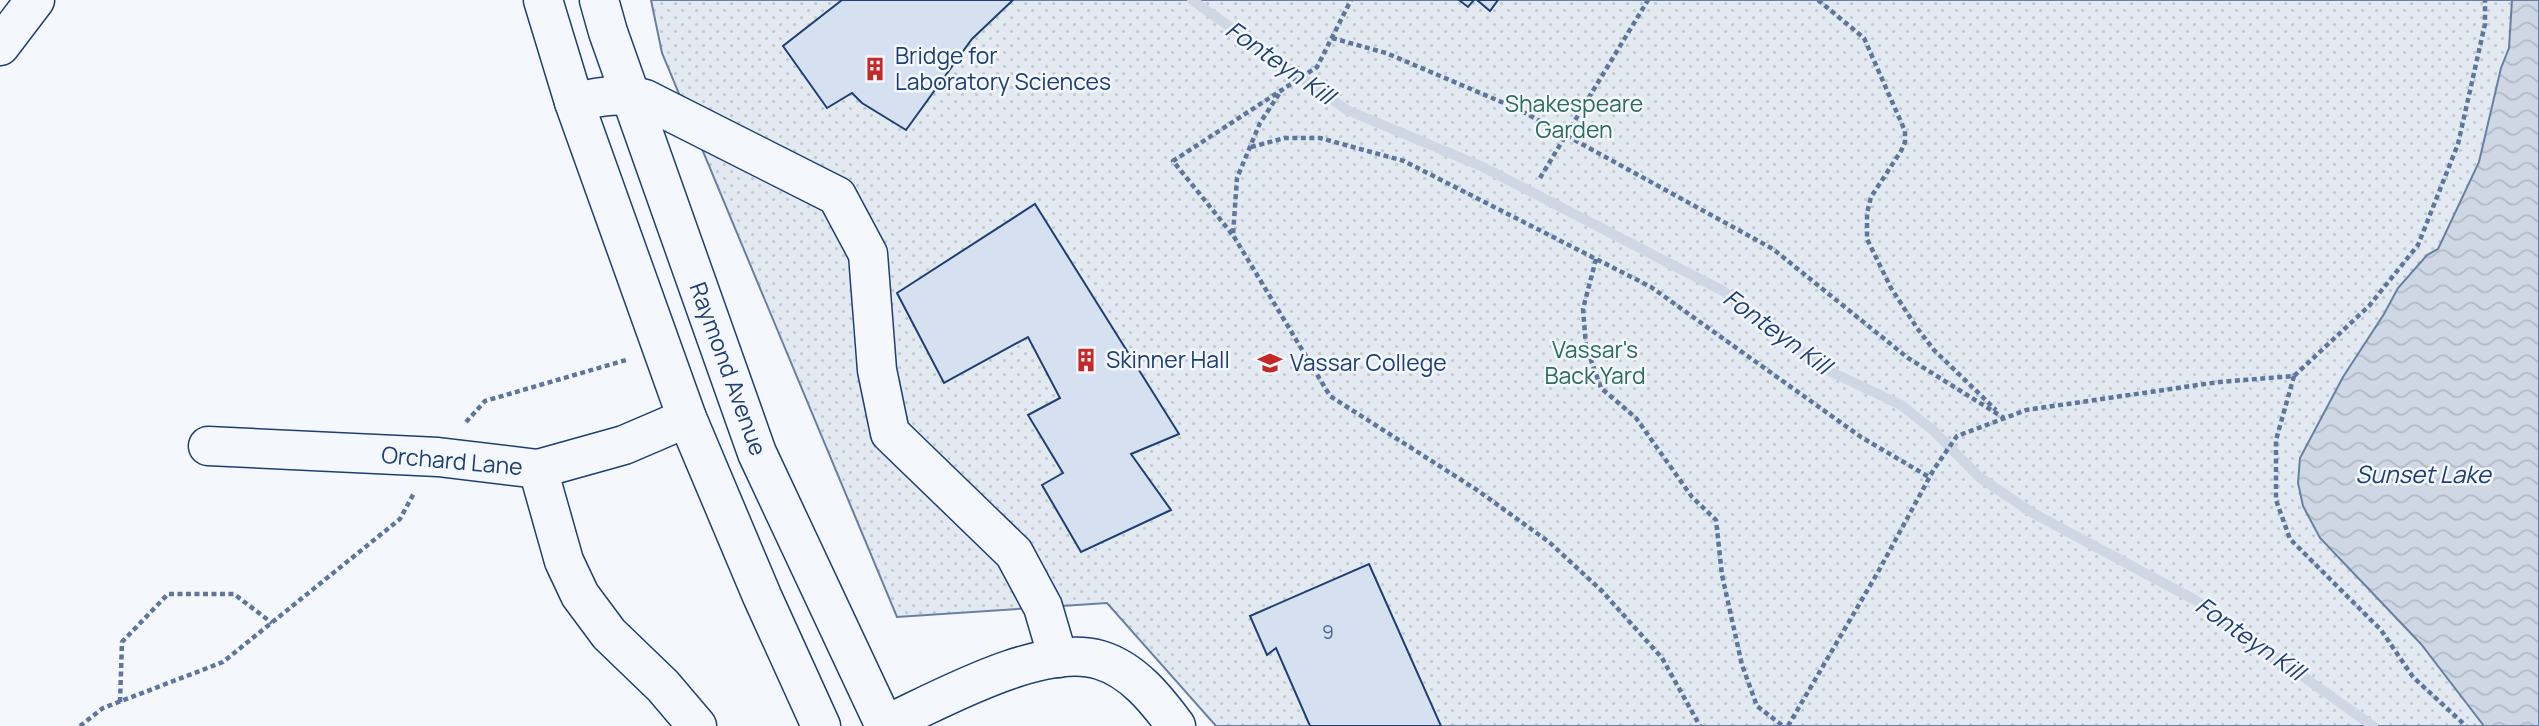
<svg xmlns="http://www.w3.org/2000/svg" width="2539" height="726" font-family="Manrope,sans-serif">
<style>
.park{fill:url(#park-dots);stroke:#687fa3;stroke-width:2}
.water{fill:url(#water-waves);stroke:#687fa3;stroke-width:2}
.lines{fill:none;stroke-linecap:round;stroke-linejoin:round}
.stream{stroke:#cfd7e4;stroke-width:10}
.building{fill:#d5e0f0;stroke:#1d3f73;stroke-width:2}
.minor-casing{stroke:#1d3f73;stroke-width:41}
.major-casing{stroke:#1d3f73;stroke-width:41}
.path{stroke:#5e769c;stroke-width:4.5;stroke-dasharray:5 3.5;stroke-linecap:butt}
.minor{stroke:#f4f7fb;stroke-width:38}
.major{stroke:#f4f7fb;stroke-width:38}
.labels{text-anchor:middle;stroke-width:5;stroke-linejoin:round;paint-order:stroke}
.number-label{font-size:19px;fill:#4b6792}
.poi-label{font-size:23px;fill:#1d3f73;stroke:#f4f7fb;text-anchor:start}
.park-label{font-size:23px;fill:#2c6c60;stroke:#f4f7fb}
.street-label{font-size:23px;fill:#1d3f73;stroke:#f4f7fb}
.water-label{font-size:24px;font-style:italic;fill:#1d3f73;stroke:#f4f7fb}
</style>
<defs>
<pattern id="park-dots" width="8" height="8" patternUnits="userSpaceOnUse" patternTransform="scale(1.75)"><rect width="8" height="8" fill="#e3e9f0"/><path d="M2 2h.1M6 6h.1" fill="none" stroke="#c2c9d1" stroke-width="1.8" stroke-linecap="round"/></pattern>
<pattern id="water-waves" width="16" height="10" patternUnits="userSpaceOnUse" patternTransform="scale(1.75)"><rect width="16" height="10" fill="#cfd7e4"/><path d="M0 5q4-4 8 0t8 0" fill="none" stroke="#b1bac7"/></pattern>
</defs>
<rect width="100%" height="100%" fill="#f4f7fb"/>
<path class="park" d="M651,0H2539V726H1216L1107,603L897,617L662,53Z"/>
<path class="water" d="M2512,0H2539V726H2484L2421,644L2320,538L2303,506L2298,483L2300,458L2343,377L2384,314L2398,288L2427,255L2438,249L2479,162L2501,68L2509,48Z"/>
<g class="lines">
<path class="stream" d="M1192,0L1347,110L1483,167L1723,291L1825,369L1901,405L1934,431L1979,477L2031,512L2195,600L2373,726"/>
</g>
<g class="building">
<path d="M842,0H1013L972,39L906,130L862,103L852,93L827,108L783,46Z"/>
<path d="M1459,0H1474L1468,7Z"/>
<path d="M1477,0H1498L1490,11Z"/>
<path d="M1035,204L1179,434L1131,454L1171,510L1081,552L1042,485L1063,473L1028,415L1060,398L1028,337L944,383L897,293Z"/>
<path d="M1369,564L1441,726H1310L1276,648L1267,655L1250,616Z"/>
</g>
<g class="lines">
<g class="minor-casing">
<g id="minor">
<path d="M0,46L35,0"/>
<path d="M574,102C599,97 620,92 645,99L837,196L868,254L877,370L890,433L1014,553L1043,607L1058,658"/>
<path d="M208,446L438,457L538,469L624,445L687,418"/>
<path d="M538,469L564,561L580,595L609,634L663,686L697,726"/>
<path d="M883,726C938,701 1041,642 1100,660C1133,670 1156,699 1176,726"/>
</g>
</g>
<g class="major-casing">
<g id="major">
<path d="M543,0L574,102L687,418L762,596L821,726"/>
<path d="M599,0L608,32L757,453L885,726"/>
</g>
</g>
<g class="path">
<path d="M1818,0L1864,38L1905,131V142L1901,151L1871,197L1867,213V239L1891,288L1917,328L1934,350L1996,410"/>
<path d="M1332,38L1386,53L1518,109L1773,249L1908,358L2004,418"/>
<path d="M1279,94L1260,123L1237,178L1233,235L1330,396L1477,490L1549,542L1602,591L1662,658L1700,726"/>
<path d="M1251,147L1285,138H1320L1404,161L1651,287L1861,437L1929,477"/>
<path d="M1540,178L1648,0"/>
<path d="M1232,234L1173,161L1317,67L1351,0"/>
<path d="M1596,259L1583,309L1586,346L1601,388L1636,418L1692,497L1716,520L1722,575L1742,665L1757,706L1783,726"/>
<path d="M2294,376L2276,440V500L2290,539L2381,630L2413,677L2466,726"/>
<path d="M466,422L485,401L626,360"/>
<path d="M120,702L122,642L168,594H234L272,623"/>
<path d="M80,726L103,708L223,662L400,519L414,493"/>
<path d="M1788,726L1878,572L1934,469L1957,436L2026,410L2219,382L2294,376L2369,306L2418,245L2458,144L2485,24V0"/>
</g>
<use href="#minor" class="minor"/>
<use href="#major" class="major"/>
</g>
<defs>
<g id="building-bare" transform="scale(1.89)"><path d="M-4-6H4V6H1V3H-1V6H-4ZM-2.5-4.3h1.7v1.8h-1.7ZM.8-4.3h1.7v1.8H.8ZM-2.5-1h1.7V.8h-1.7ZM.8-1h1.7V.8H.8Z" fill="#c62828" stroke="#f4f7fb" stroke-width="2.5" paint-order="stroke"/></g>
<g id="university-bare" transform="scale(1.89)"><path d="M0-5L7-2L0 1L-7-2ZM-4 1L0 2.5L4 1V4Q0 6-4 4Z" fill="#c62828" stroke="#f4f7fb" stroke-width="2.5" paint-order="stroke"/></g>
</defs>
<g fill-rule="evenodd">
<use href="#building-bare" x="875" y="69"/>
<use href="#building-bare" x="1086" y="360"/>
<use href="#university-bare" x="1270" y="363"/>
</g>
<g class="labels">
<g class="number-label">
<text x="1328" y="639">9</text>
</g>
<g class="poi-label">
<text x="895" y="64">Bridge for<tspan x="895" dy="26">Laboratory Sciences</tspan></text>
<text x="1106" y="368">Skinner Hall</text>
<text x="1290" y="371">Vassar College</text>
</g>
<g class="park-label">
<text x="1574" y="112">Shakespeare<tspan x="1574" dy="26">Garden</tspan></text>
<text x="1595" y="358">Vassar's<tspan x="1595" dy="26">Back Yard</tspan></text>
</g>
<g class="street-label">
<text transform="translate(728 369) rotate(70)" y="8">Raymond Avenue</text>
<text transform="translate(452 461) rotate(5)" y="8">Orchard Lane</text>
</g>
<g class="water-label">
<text transform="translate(1280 63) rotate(35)" y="8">Fonteyn Kill</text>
<text transform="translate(1777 332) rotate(36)" y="8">Fonteyn Kill</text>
<text x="2423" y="483">Sunset Lake</text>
<text transform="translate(2250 639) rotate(35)" y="8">Fonteyn Kill</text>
</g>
</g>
</svg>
